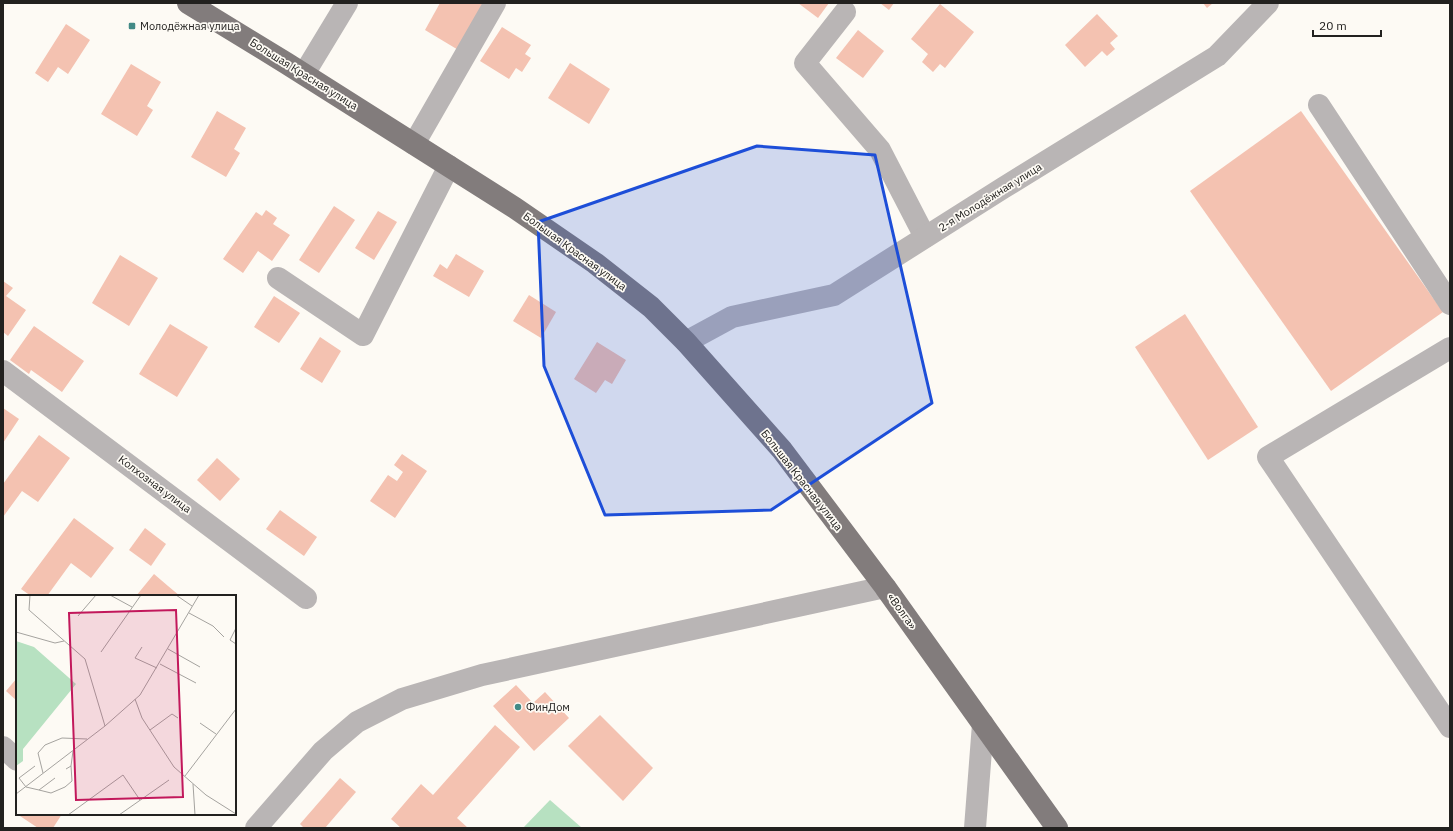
<svg xmlns="http://www.w3.org/2000/svg" width="1453" height="831" font-family="'IBM Plex Sans',sans-serif">
<style>
.green{fill:#b7e1c1}
.building{fill:#f4c2b1}
.lines{fill:none;stroke-linecap:round;stroke-linejoin:round}
.minor{stroke:#b9b5b5;stroke-width:22}
.major{stroke:#827c7c;stroke-width:22}
.marked{fill:#1d4ed8;fill-opacity:0.2;stroke:#1d4ed8;stroke-width:3;stroke-linejoin:round}
.poi-dot{fill:#428a86;stroke:#fdfaf4;stroke-width:1.5}
.labels{text-anchor:middle;stroke-width:3.5;stroke-linejoin:round;paint-order:stroke}
.poi-label{font-size:11px;fill:#22211f;stroke:#fdfaf4;text-anchor:start}
.street-label{font-size:11px;fill:#22211f;stroke:#fdfaf4}
.inset-road{fill:none;stroke:#a5a39f;stroke-width:1}
.view{fill:#c2185b;fill-opacity:0.15;stroke:#c2185b;stroke-width:2}
.inset-edge{fill:none;stroke:#22211f;stroke-width:2}
</style>
<rect width="100%" height="100%" fill="#fdfaf4"/>
<path class="green" d="M550,800L582,828H523Z"/>
<g class="building">
<path d="M440,3H484L465,54L425,30Z"/>
<path d="M798,3H829L818,18Z"/>
<path d="M880,3H894L889,10Z"/>
<path d="M1203,3H1213L1207,8Z"/>
<path d="M940,4L974,32L945,68L940,64L933,72L922,62L928,54L911,39Z"/>
<path d="M1097,14L1118,36L1110,43L1115,49L1107,56L1102,51L1085,67L1065,45Z"/>
<path d="M66,24L90,40L68,74L58,67L48,82L35,73Z"/>
<path d="M502,27L531,45L525,54L531,58L522,72L516,68L509,79L480,61Z"/>
<path d="M858,30L884,51L863,78L836,58Z"/>
<path d="M570,63L610,89L589,124L548,98Z"/>
<path d="M131,64L161,82L147,106L153,110L137,136L101,114Z"/>
<path d="M217,111L246,128L234,149L240,153L226,177L191,157Z"/>
<path d="M1301,111L1443,312L1331,391L1190,191Z"/>
<path d="M334,206L355,220L319,273L299,260Z"/>
<path d="M266,210L277,218L273,224L290,235L272,261L258,251L243,273L223,259L256,212L262,216Z"/>
<path d="M378,211L397,222L374,260L355,248Z"/>
<path d="M456,254L484,271L469,297L433,276L440,264L447,269Z"/>
<path d="M120,255L158,278L129,326L92,303Z"/>
<path d="M3,281L13,288L6,296L26,310L8,336L3,332Z"/>
<path d="M529,295L556,312L541,338L513,321Z"/>
<path d="M274,296L300,313L279,343L254,327Z"/>
<path d="M1185,314L1258,427L1208,460L1135,347Z"/>
<path d="M170,324L208,347L177,397L139,374Z"/>
<path d="M34,326L84,361L62,392L31,370L29,374L10,360Z"/>
<path d="M320,337L341,351L322,383L300,369Z"/>
<path d="M597,342L626,360L612,384L605,380L596,393L574,379Z"/>
<path d="M3,408L19,419L3,443Z"/>
<path d="M39,435L70,458L38,502L22,491L3,517V484Z"/>
<path d="M402,454L427,471L395,518L370,501L388,475L397,481L403,472L394,465Z"/>
<path d="M217,458L240,479L220,501L197,480Z"/>
<path d="M280,510L317,537L304,556L266,529Z"/>
<path d="M74,518L114,548L91,578L71,563L47,596H31L21,589Z"/>
<path d="M145,528L166,544L151,566L129,550Z"/>
<path d="M154,574L168,586L180,596H136Z"/>
<path d="M17,678V701L6,691Z"/>
<path d="M516,685L533,703L545,692L569,718L534,751L493,706Z"/>
<path d="M600,715L653,768L623,801L568,746Z"/>
<path d="M495,725L520,747L457,818L468,828H401L391,819L421,784L433,795Z"/>
<path d="M340,778L356,792L325,828H304L300,824Z"/>
<path d="M21,814H62L53,828H38L20,816Z"/>
</g>
<g class="lines">
<g class="minor">
<path d="M845,12L805,63L880,150L925,237"/>
<path d="M304,74L347,3"/>
<path d="M1319,105L1450,304"/>
<path d="M414,144L495,3"/>
<path d="M278,278L363,335L449,166"/>
<path d="M686,342L732,317L834,295L1003,188L1217,56L1268,3"/>
<path d="M1450,348L1268,457L1450,727"/>
<path d="M3,371L306,598"/>
<path d="M3,747L17,760"/>
<path d="M256,828L323,751L357,722L402,699L482,675L885,587"/>
<path d="M975,828L983,724"/>
</g>
<path class="major" d="M188,3L286,63L515,208L595,263L651,307L686,342L782,450L885,587L1057,828"/>
</g>
<path class="marked" d="M757,146L875,155L932,403L771,510L605,515L544,366L538,222Z"/>
<g class="poi-dot">
<rect x="128" y="22" width="8" height="8" rx="2"/>
<circle cx="518" cy="707" r="4"/>
</g>
<g class="labels">
<g class="poi-label">
<text x="140" y="30">Молодёжная улица</text>
<text x="526" y="711">ФинДом</text>
</g>
<g class="street-label">
<text transform="translate(304 74) rotate(32)" y="4">Большая Красная улица</text>
<text transform="translate(990 197) rotate(-32)" y="4">2-я Молодёжная улица</text>
<text transform="translate(575 251) rotate(36)" y="4">Большая Красная улица</text>
<text transform="translate(802 480) rotate(52)" y="4">Большая Красная улица</text>
<text transform="translate(155 484) rotate(37)" y="4">Колхозная улица</text>
<text transform="translate(902 611) rotate(54)" y="4">«Волга»</text>
</g>
</g>
<g transform="translate(16 595)">
<rect width="220" height="220" fill="#fdfaf4"/>
<path d="M0,46L18,52L60,89L7,154V166L0,171Z" fill="#b7e1c1"/>
<path class="inset-road" d="M14,0L13,15L69,64L89,131M94,0L116,12M160,0L176,11M173,18L197,31L208,42M62,21L80,0M220,33L214,45L220,49M0,37L39,48L48,46M126,52L119,63L141,73M152,54L184,72M85,57L125,0M144,69L180,88M119,104L126,123L158,172L190,200L220,219M184,128L200,139M134,135L156,119L162,123M19,171L3,183L10,192L23,195L39,183M50,174L55,171L57,156M27,178L22,158L29,150L46,143L71,144M169,181L220,114M177,189L179,220M23,195L35,198L49,192L56,186L55,171M0,199L89,131L124,100L183,0M52,220L107,180L124,205M103,220L153,185"/>
<path class="view" d="M160,15L167,202L60,205L53,18Z"/>
<rect width="220" height="220" class="inset-edge"/>
</g>
<rect width="1453" height="831" fill="none" stroke="#22211f" stroke-width="8"/>
<path d="M1313 30v6h68v-6" fill="none" stroke="#22211f" stroke-width="2"/>
<text x="1319" y="30" font-size="12" fill="#22211f" stroke="#fdfaf4" stroke-width="3" paint-order="stroke">20 m</text>
</svg>
